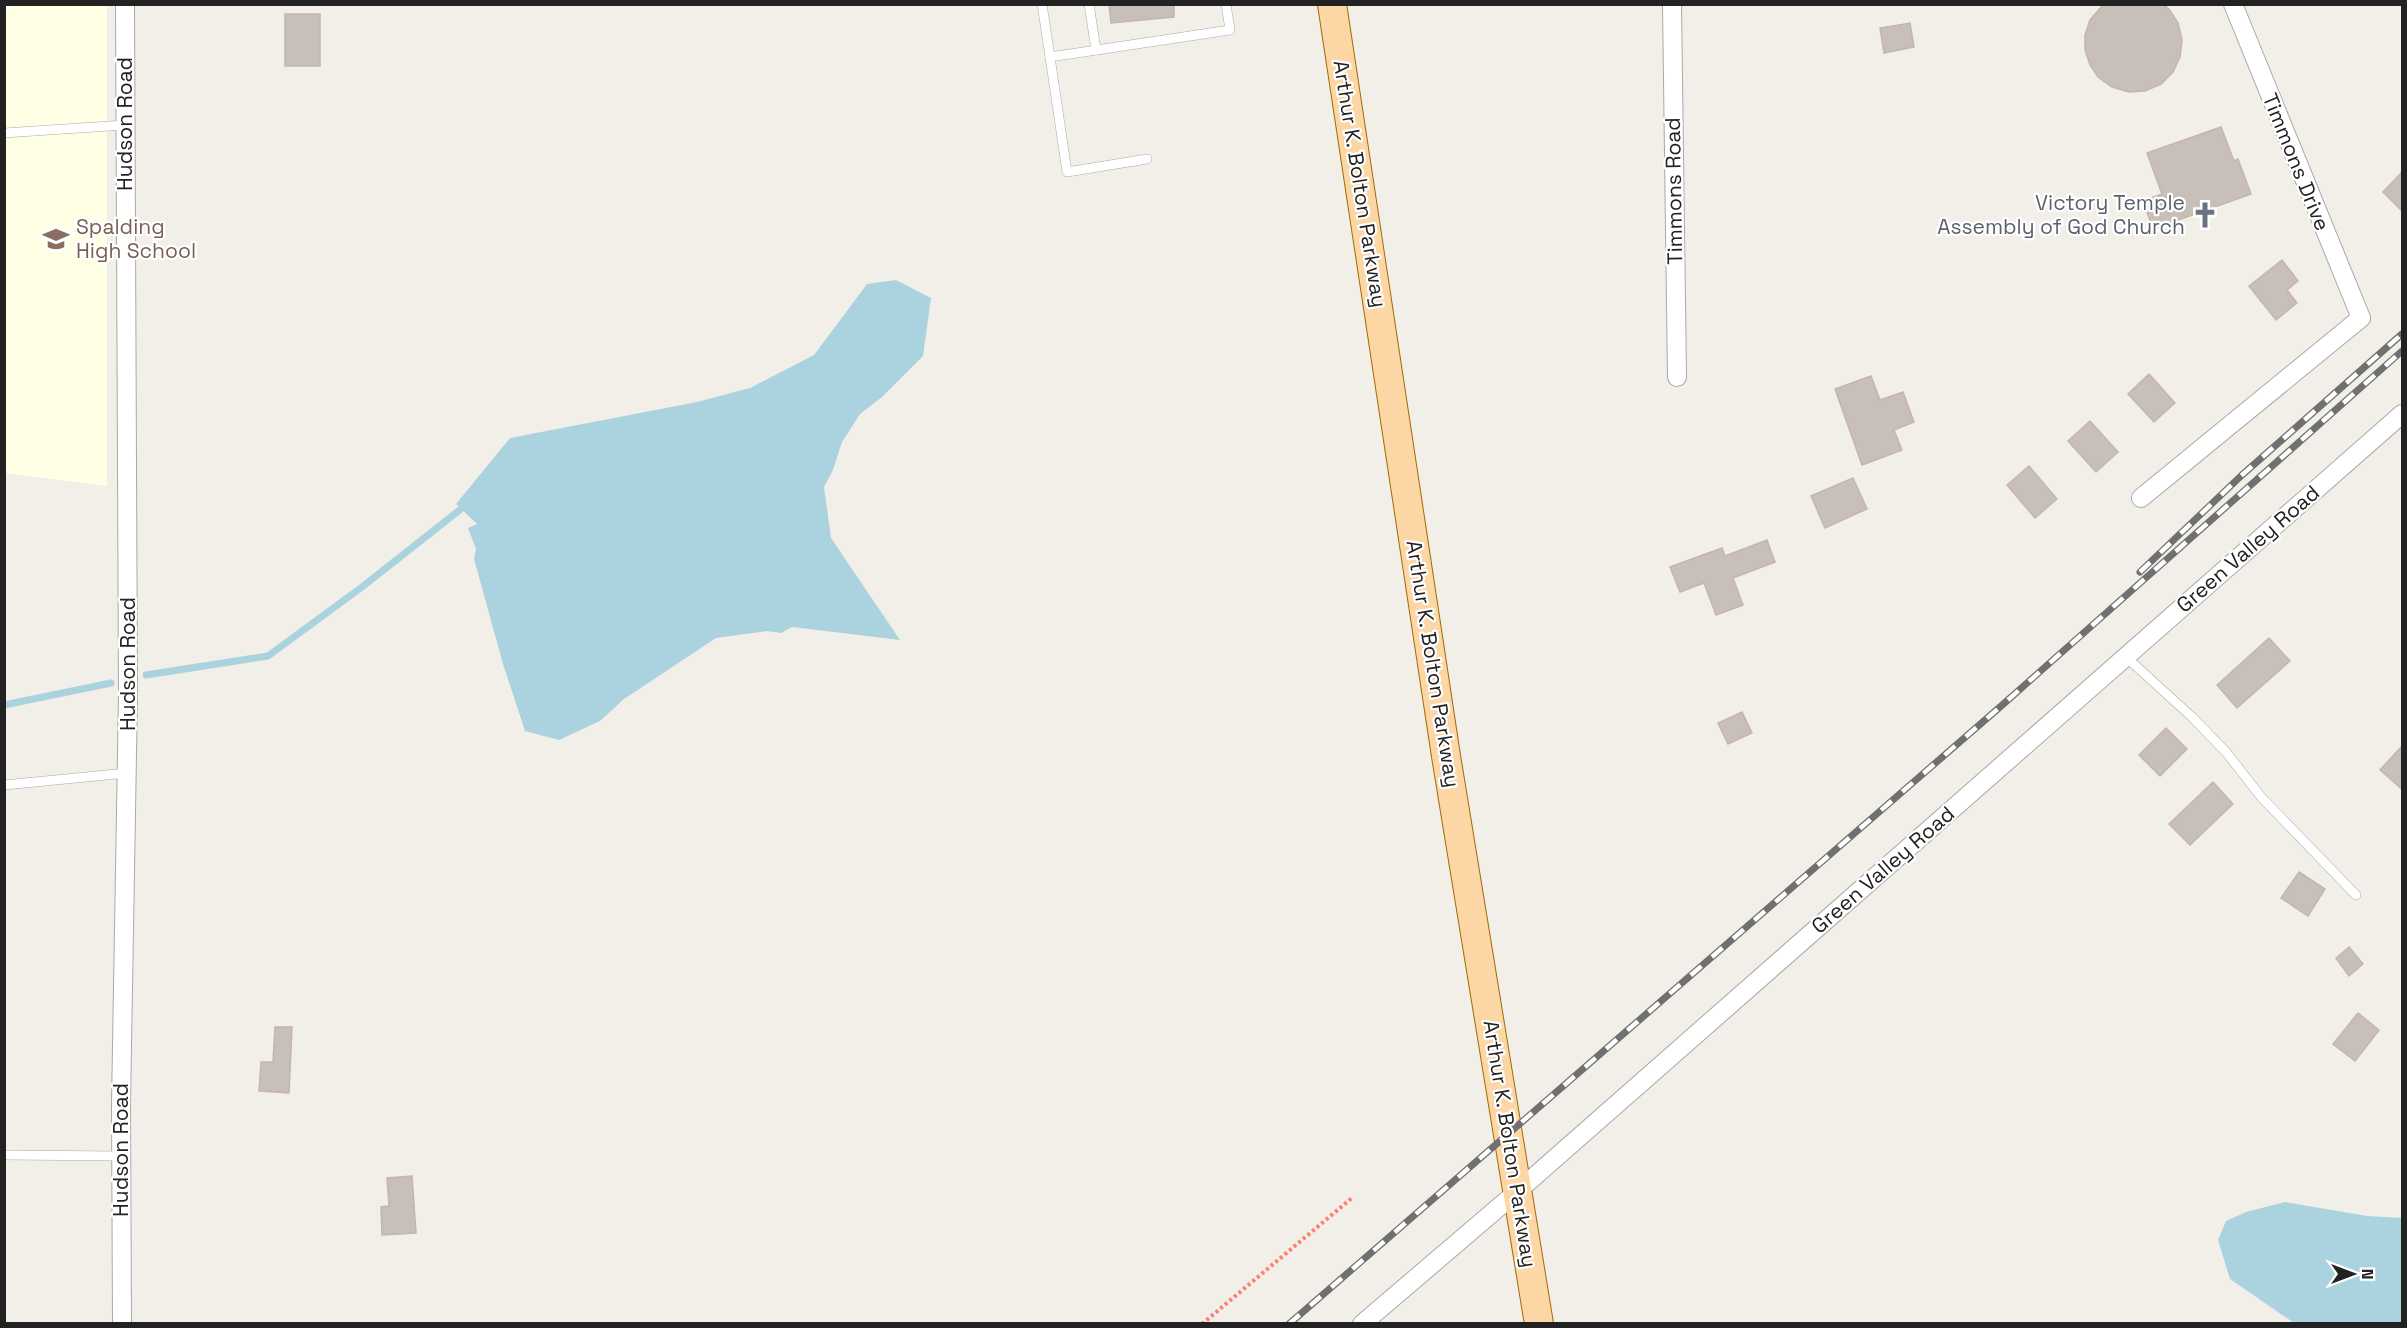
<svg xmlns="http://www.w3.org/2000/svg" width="2407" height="1328" font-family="'Space Grotesk',sans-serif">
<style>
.education{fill:#ffffe5}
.water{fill:#aad3df}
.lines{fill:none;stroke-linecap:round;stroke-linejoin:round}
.stream{stroke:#aad3df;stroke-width:7}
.building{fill:#c7bfb8;stroke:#c4b6ab;stroke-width:1.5}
.service-casing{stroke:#a9a9a9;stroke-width:10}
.minor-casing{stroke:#a9a9a9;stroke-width:20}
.primary-casing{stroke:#a06b00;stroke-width:30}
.path{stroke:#fa8072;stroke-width:4;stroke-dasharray:3 3;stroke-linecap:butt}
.service{stroke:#fff;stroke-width:9}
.minor{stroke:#fff;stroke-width:18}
.primary{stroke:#fcd6a4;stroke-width:28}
.rail-casing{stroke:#707070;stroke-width:7}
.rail{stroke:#fff;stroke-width:4.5;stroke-dasharray:14;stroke-linecap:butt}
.labels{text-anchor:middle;stroke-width:4.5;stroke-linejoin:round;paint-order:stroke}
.street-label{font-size:21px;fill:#222;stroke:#fff}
.worship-label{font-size:21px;fill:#5b616d;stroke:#fff;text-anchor:end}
.education-label{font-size:21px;fill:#785e54;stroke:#fff;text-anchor:start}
</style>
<rect width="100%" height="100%" fill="#f2efe9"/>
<path class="education" d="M5,5H107V486L5,473Z"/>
<g class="water">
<path d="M896,280L931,298L923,356L882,397L860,414L842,442L833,470L824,487L831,538L900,640L792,627L781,633L767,631L716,638L624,699L600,721L559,740L525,731L503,664L474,559L476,549L468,528L477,524L456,504L510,438L697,402L750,388L814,355L867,284Z"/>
<path d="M2285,1202L2367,1216L2402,1218V1323H2294L2230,1279L2218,1240L2226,1221L2246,1212Z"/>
</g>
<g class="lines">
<g class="stream">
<path d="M146,675L268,656L362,587L461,509"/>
<path d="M4,705L111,683"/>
</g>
</g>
<g class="building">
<path d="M1109,4H1174V17L1111,23Z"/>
<path d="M2104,4H2162L2169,9L2178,23L2182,40L2180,57L2173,72L2161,84L2145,91L2129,92L2112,87L2098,77L2090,65L2085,50V35L2090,20Z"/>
<rect x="285" y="14" width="35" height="52"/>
<path d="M1910,23L1914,47L1884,53L1880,28Z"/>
<path d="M2221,127L2234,161L2238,159L2251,194L2153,229L2143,201L2162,194L2147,153Z"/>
<path d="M2403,171V212L2383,192Z"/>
<path d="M2282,260L2298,281L2287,290L2297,303L2276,320L2249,286Z"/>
<path d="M2149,374L2175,403L2154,422L2128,394Z"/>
<path d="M1871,376L1880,400L1903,392L1914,422L1894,430L1902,450L1862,465L1835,389Z"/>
<path d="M2090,421L2118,452L2096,472L2068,441Z"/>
<path d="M2029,466L2057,499L2035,518L2007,485Z"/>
<path d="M1853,478L1867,509L1825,528L1811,496Z"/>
<path d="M1767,540L1775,562L1733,578L1743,605L1716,615L1704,583L1680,592L1670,567L1722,548L1725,556Z"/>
<path d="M2269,638L2290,661L2237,708L2217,685Z"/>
<path d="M1742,712L1752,733L1728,744L1718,723Z"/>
<path d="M2166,728L2187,749L2160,776L2139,755Z"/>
<path d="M2403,745V790L2380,770Z"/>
<path d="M2213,782L2233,804L2190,845L2169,824Z"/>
<path d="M2299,872L2325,889L2308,916L2281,898Z"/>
<path d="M2349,947L2363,964L2349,976L2336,958Z"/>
<path d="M2358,1013L2379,1030L2355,1061L2333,1044Z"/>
<path d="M275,1027H292L289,1093L259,1091L261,1062H273Z"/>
<path d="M412,1176L416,1233L382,1235L381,1207L389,1206L387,1178Z"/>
</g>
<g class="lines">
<g class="service-casing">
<g id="service">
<path d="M1042,4L1050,57L1230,30L1226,4"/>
<path d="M1089,4L1096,50"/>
<path d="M1050,57L1067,172L1147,159"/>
<path d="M4,133L125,125"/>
<path d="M2126,657L2192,717L2226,752L2262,798L2356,895"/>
<path d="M4,785L127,773"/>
<path d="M4,1155L121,1156"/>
</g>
</g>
<g class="minor-casing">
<g id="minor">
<path d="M1672,4L1677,377"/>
<path d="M2141,498L2361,318L2233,4"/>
<path d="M122,1324L121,1105L128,695L125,4"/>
<path d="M1362,1324L1519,1190L2402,414"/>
</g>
</g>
<g class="primary-casing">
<path id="primary" d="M1332,4L1446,756L1539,1324"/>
</g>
<path class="path" d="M1202,1324L1353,1197"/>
<use href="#service" class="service"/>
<use href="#minor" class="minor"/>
<use href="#primary" class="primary"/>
<g class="rail-casing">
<g id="rail">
<path d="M2140,572L2242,475L2402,334"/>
<path d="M1289,1324L2000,707L2402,351"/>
</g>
</g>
<use href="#rail" class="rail"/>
</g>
<defs>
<g id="church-bare" transform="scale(2.07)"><path d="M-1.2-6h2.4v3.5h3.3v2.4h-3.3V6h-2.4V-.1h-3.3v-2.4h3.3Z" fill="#6b7280" stroke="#fff" stroke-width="2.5" paint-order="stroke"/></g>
<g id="school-bare" transform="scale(2.07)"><path d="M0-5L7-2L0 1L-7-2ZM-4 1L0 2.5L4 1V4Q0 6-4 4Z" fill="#8d6e63" stroke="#fff" stroke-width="2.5" paint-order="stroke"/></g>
</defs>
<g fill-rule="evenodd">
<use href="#church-bare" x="2205" y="215"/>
<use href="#school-bare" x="56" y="239"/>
</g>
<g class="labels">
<g class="street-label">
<text transform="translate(125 124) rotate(-90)" y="7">Hudson Road</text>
<text transform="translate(2296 162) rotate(68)" y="7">Timmons Drive</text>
<text transform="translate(1360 184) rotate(81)" y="7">Arthur K. Bolton Parkway</text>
<text transform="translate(1674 191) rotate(-91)" y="7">Timmons Road</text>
<text transform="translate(2248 549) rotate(-41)" y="7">Green Valley Road</text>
<text transform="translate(128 664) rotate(-90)" y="7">Hudson Road</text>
<text transform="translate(1433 664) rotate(81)" y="7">Arthur K. Bolton Parkway</text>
<text transform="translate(1883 870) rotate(-41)" y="7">Green Valley Road</text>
<text transform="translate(1510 1144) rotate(81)" y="7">Arthur K. Bolton Parkway</text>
<text transform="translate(121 1150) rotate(-90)" y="7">Hudson Road</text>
</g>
<g class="worship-label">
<text x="2185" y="210">Victory Temple<tspan x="2185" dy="24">Assembly of God Church</tspan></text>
</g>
<g class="education-label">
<text x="76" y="234">Spalding<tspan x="76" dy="24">High School</tspan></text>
</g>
</g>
<rect width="2407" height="1328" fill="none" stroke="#222222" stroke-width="12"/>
<g transform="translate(2353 1274) rotate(90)" stroke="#ffffff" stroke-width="4.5" paint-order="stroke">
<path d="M0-4.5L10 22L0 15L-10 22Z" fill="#222222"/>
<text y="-9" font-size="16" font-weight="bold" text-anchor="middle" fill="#222222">N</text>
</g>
</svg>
